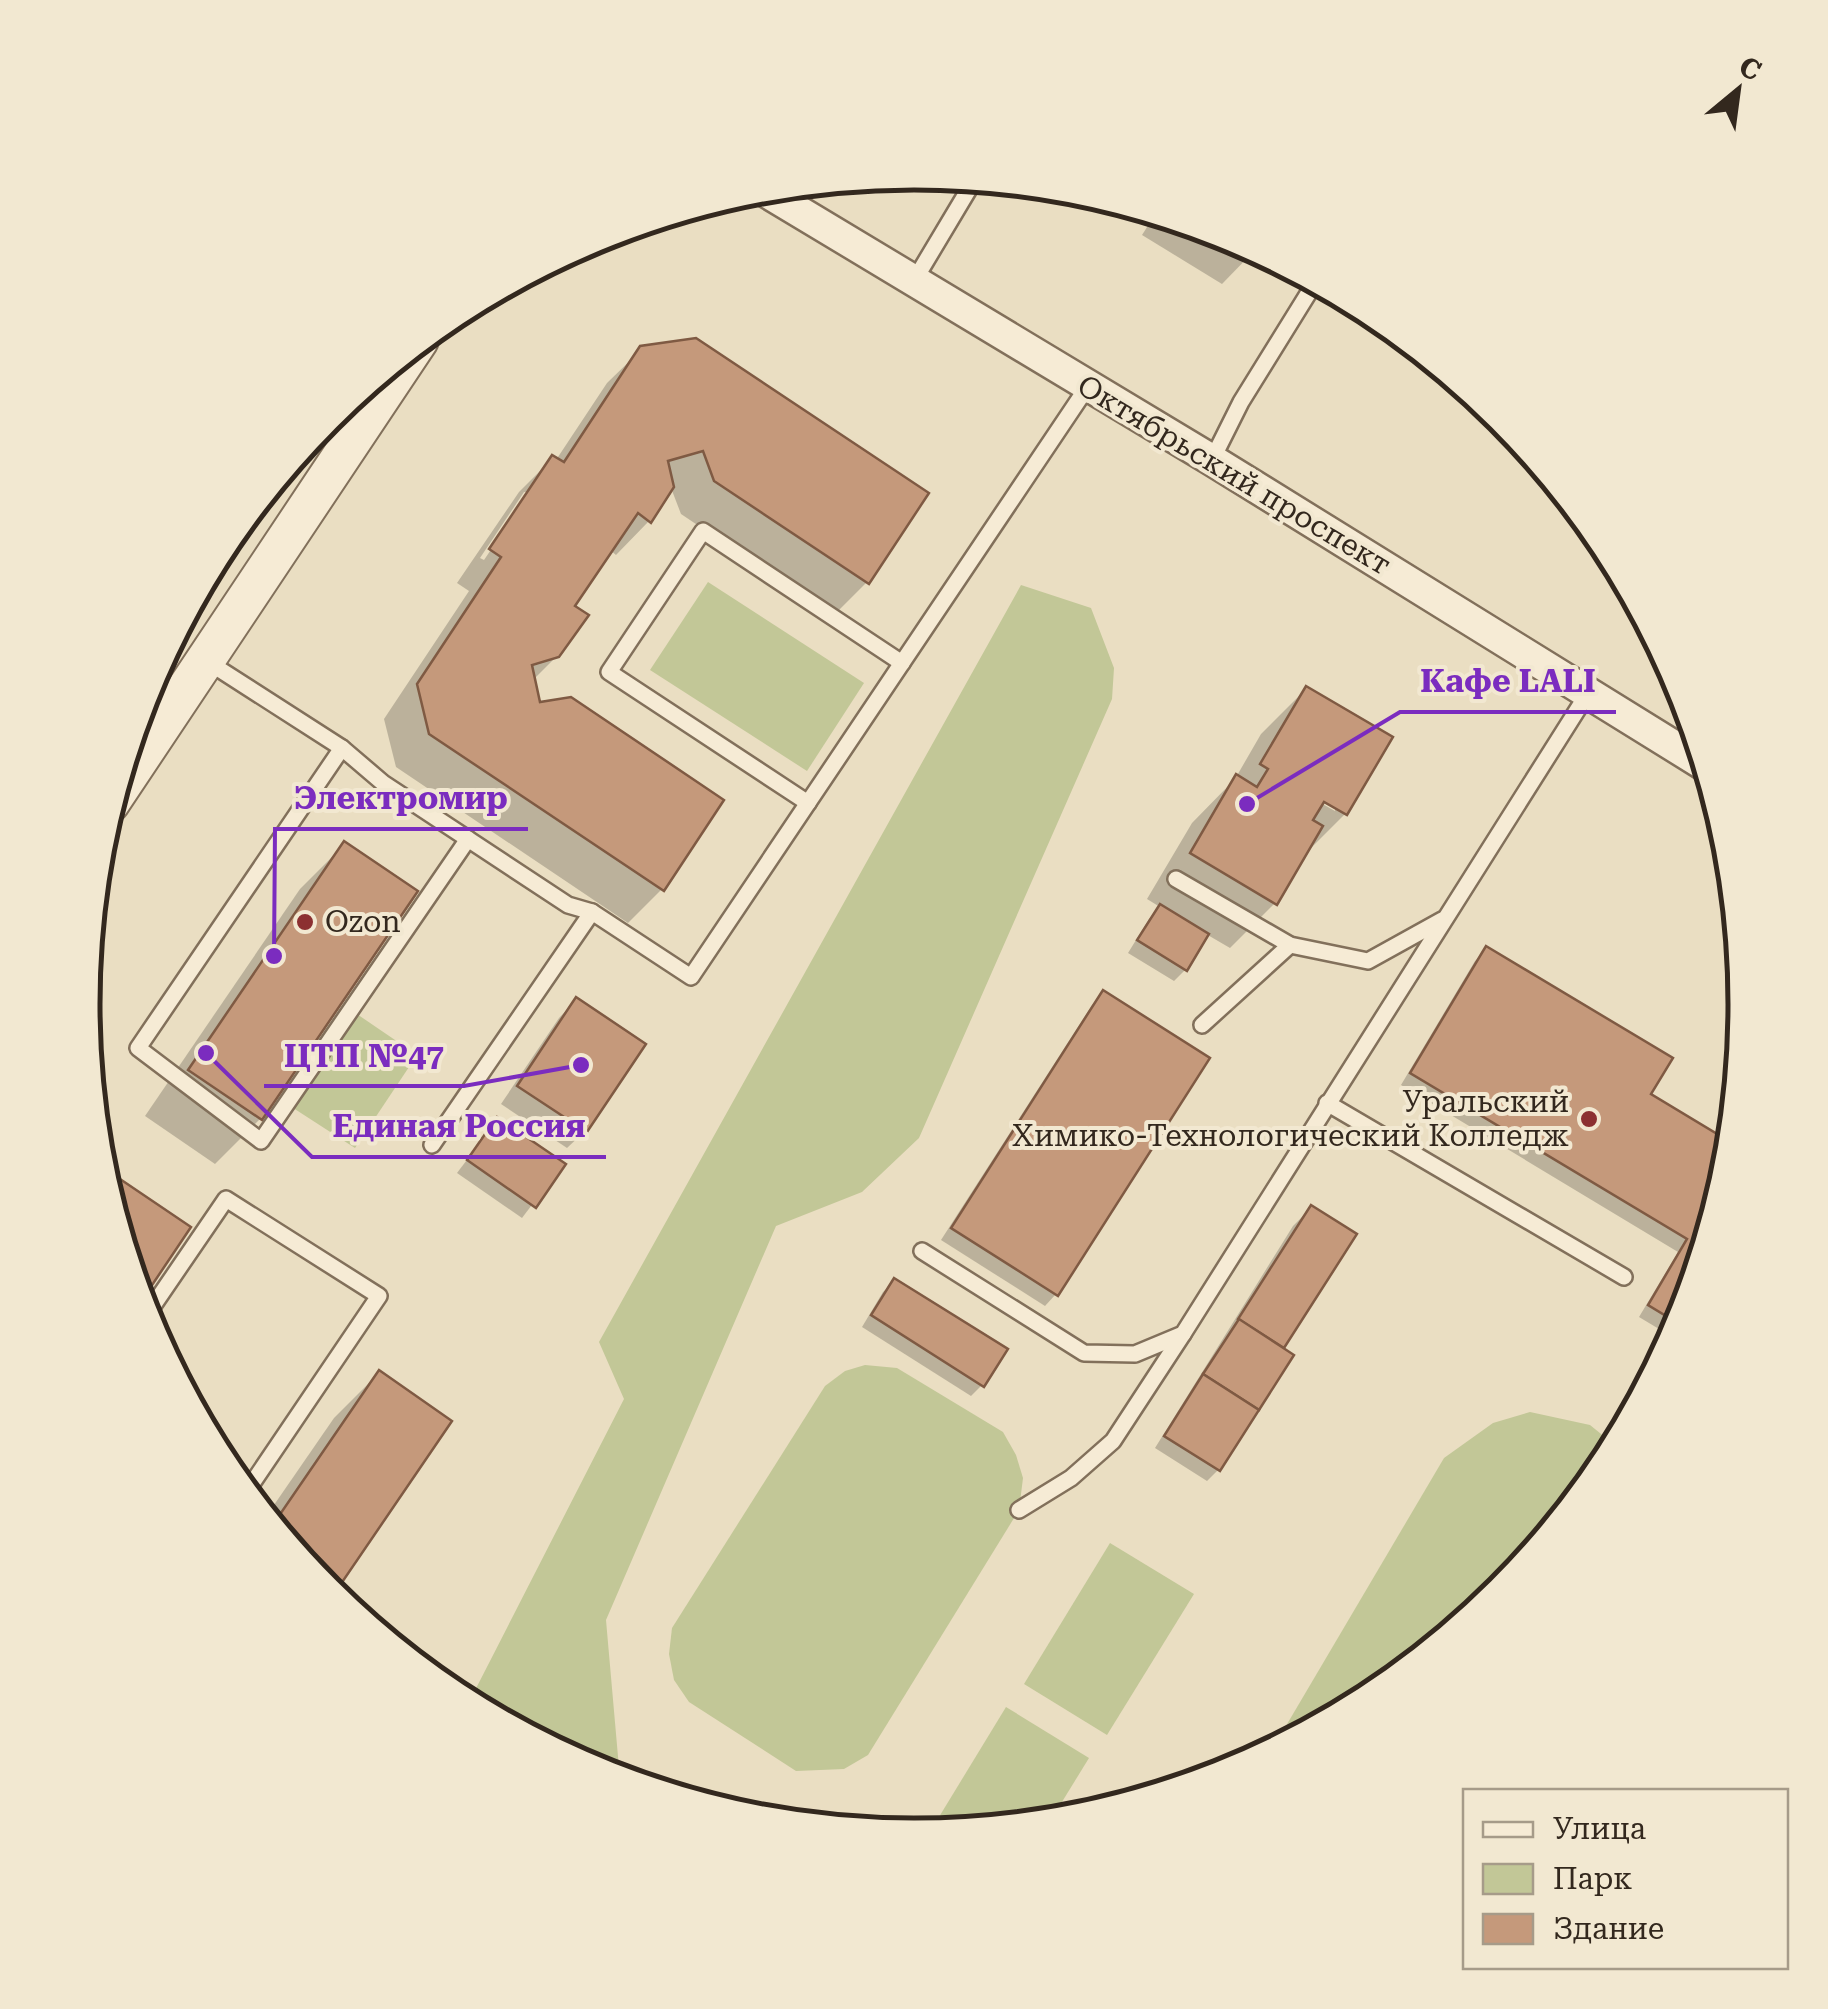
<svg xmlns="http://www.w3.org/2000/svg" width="1828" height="2009" font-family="'Roboto Serif',serif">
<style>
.green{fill:#c2c797}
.shadow{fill:#0003;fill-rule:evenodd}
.building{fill:#c5997b;stroke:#7f5a43;stroke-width:2.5}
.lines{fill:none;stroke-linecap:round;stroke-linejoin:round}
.service-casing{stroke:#82705b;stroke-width:20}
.minor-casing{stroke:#82705b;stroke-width:35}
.tertiary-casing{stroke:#82705b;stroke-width:42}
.service{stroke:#f6ebd5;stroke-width:15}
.minor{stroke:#f6ebd5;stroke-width:30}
.tertiary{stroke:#f6ebd5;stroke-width:38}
.poi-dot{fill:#8c3031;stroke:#f2e8d1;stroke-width:4}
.labels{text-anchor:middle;stroke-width:8;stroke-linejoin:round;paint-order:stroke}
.street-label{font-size:30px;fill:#33281e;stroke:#f2e8d1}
.poi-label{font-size:30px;fill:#33281e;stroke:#f2e8d1;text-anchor:start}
.rim{fill:none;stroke:#33281e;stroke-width:5}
.leader{fill:none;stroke:#7b2cbf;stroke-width:4}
.callout-dot{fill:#7b2cbf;stroke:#f2e8d1;stroke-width:4}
.callout-label{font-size:32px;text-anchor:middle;font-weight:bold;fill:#7b2cbf;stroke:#f2e8d1;stroke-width:8;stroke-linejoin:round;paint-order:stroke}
</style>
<rect width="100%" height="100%" fill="#eadec2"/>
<g class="green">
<path d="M708,582L864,683L807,771L650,670Z"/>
<path d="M1021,585L1091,608L1114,668L1112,699L919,1138L862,1192L776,1226L606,1620L619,1768L638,1785L595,1772L468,1704L624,1399L599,1342Z"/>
<path d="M351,1010L417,1055L355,1148L287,1104Z"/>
<path d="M865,1365L897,1368L1003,1432L1016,1455L1023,1478L1019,1510L868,1755L844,1769L796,1771L689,1702L674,1680L669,1654L672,1628L825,1386L845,1371Z"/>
<path d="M1530,1412L1590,1425L1616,1446L1605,1467L1502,1593L1375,1696L1270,1753L1444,1458L1493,1423Z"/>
<path d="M1110,1543L1194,1594L1107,1735L1024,1684Z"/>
<path d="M1006,1707L1089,1758L1049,1823L928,1835Z"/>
</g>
<g class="shadow">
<path d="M1156,213L1233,237L1256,249L1222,284L1142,235Z"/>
<path d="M642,349L867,582L833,616L681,514L671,488L649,521L616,555L610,550L571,607L558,655L533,680L538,705L662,889L628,923L396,767L384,719L469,591L457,583L519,492L553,458L556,460L607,383ZM524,492H530L484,560L480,558Z"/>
<path d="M1306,689L1345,814L1302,857L1275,903L1230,948L1206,934L1185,970L1174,981L1128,953L1149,919L1160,907L1147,899L1192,823L1235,779L1261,734ZM1312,798L1335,806V811Z"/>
<path d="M345,844L415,892L260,1119L215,1164L145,1116L300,889Z"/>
<path d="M1487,949L1648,1095L1732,1146L1729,1167L1682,1323L1674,1338L1639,1317L1678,1252L1401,1085L1475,961Z"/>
<path d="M1104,993L1056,1294L1045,1306L941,1240L1092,1005Z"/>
<path d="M576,1000L642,1045L585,1131L567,1148L501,1104L559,1018Z"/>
<path d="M497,1120L562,1165L522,1218L457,1173Z"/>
<path d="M1311,1208L1353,1235L1281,1349L1218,1470L1207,1481L1155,1448L1293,1226Z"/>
<path d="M895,1281L982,1385L971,1396L862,1327L883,1292Z"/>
<path d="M379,1373L449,1421L330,1596L265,1518L334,1418Z"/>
</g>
<g class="building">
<path d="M696,338L929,493L869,584L714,481L703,451L668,461L674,487L651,523L638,513L575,606L589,615L559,657L532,665L540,702L571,697L724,800L664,891L429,734L417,684L501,557L489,549L552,455L564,462L640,346Z"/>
<path d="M1306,686L1393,737L1347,815L1324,802L1313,820L1323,826L1277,905L1190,853L1236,774L1257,787L1268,769L1260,764Z"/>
<path d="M344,841L418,891L262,1120L188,1070Z"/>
<path d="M1160,904L1209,934L1187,971L1137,940Z"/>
<path d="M1486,946L1673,1058L1651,1094L1732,1143L1729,1167L1681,1325L1648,1305L1687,1239L1410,1073Z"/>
<path d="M1103,990L1210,1058L1058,1296L951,1228Z"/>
<path d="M576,997L646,1044L587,1132L517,1086Z"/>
<path d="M497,1117L566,1164L536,1208L467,1160Z"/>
<path d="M117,1177L191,1227L140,1303L106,1192Z"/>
<path d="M1311,1205L1357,1234L1284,1348L1238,1319Z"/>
<path d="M894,1278L1008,1349L984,1387L871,1315Z"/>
<path d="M1239,1319L1294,1355L1259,1410L1203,1374Z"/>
<path d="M379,1370L452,1421L332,1597L272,1526Z"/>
<path d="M1203,1374L1259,1410L1220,1471L1164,1436Z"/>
</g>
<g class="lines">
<g class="service-casing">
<g id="service">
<path d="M914,281L975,179"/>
<path d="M1212,460L1241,402L1316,281"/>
<path d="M205,660L342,748L383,783L568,905L592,912L691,977L1088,386"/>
<path d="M342,748L138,1048L261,1141L468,839"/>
<path d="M808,803L609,672L703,531L902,663"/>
<path d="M1176,879L1290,945L1368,961L1442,920"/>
<path d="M1202,1025L1290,945"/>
<path d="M1327,1103L1624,1277"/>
<path d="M432,1145L592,912"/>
<path d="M922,1251L1084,1353L1135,1354L1183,1334L1588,693"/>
<path d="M144,1319L226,1199L379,1296L245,1494"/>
<path d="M1019,1510L1071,1478L1113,1441L1183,1334"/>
</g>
</g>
<g class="minor-casing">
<path id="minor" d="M760,188L1212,460L1706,766"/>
</g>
<g class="tertiary-casing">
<path id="tertiary" d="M110,803L419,340"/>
</g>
<use href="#service" class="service"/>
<use href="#minor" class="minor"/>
<use href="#tertiary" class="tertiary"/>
</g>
<g class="poi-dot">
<circle cx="305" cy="922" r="10"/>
<circle cx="1589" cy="1119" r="10"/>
</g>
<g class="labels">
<g class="street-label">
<text transform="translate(1234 475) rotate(31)" y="10">Октябрьский проспект</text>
</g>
<g class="poi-label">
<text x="325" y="932">Ozon</text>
<text x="1569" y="1112" text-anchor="end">Уральский<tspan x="1569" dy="34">Химико-Технологический Колледж</tspan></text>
</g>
</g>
<path d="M0 0H1828V2009H0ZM100 1004a814 814 0 1 1 1628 0a814 814 0 1 1-1628 0Z" fill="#f2e8d1" fill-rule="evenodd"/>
<path class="rim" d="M100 1004a814 814 0 1 1 1628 0a814 814 0 1 1-1628 0Z"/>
<path class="leader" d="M1247 804L1400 712H1616M274 956L275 829H528M581 1065L464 1086H264M206 1053L312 1157H606"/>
<g class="callout-dot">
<circle cx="1247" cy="804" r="10"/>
<circle cx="274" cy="956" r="10"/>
<circle cx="581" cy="1065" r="10"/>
<circle cx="206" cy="1053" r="10"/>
</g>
<g class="callout-label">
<text x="1508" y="692">Кафе LALI</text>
<text x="401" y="809">Электромир</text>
<text x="364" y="1067">ЦТП №47</text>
<text x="459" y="1137">Единая Россия</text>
</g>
<rect x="1463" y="1789" width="325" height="180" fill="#f2e8d1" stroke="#a69b89" stroke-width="2.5"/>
<rect x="1483" y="1822" width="50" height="15" fill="#f6ebd5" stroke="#a69b89" stroke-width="2.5"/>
<text x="1553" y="1839" font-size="30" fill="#33281e">Улица</text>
<rect x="1483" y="1864" width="50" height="30" fill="#c2c797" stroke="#a69b89" stroke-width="2.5"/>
<text x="1553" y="1889" font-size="30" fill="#33281e">Парк</text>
<rect x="1483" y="1914" width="50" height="30" fill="#c5997b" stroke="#a69b89" stroke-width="2.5"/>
<text x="1553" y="1939" font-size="30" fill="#33281e">Здание</text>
<g transform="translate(1738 90) rotate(29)" stroke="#f2e8d1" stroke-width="8" paint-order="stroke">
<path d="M0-8L18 38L0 25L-18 38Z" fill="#33281e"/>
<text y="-15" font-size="28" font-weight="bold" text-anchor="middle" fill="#33281e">С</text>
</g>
</svg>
